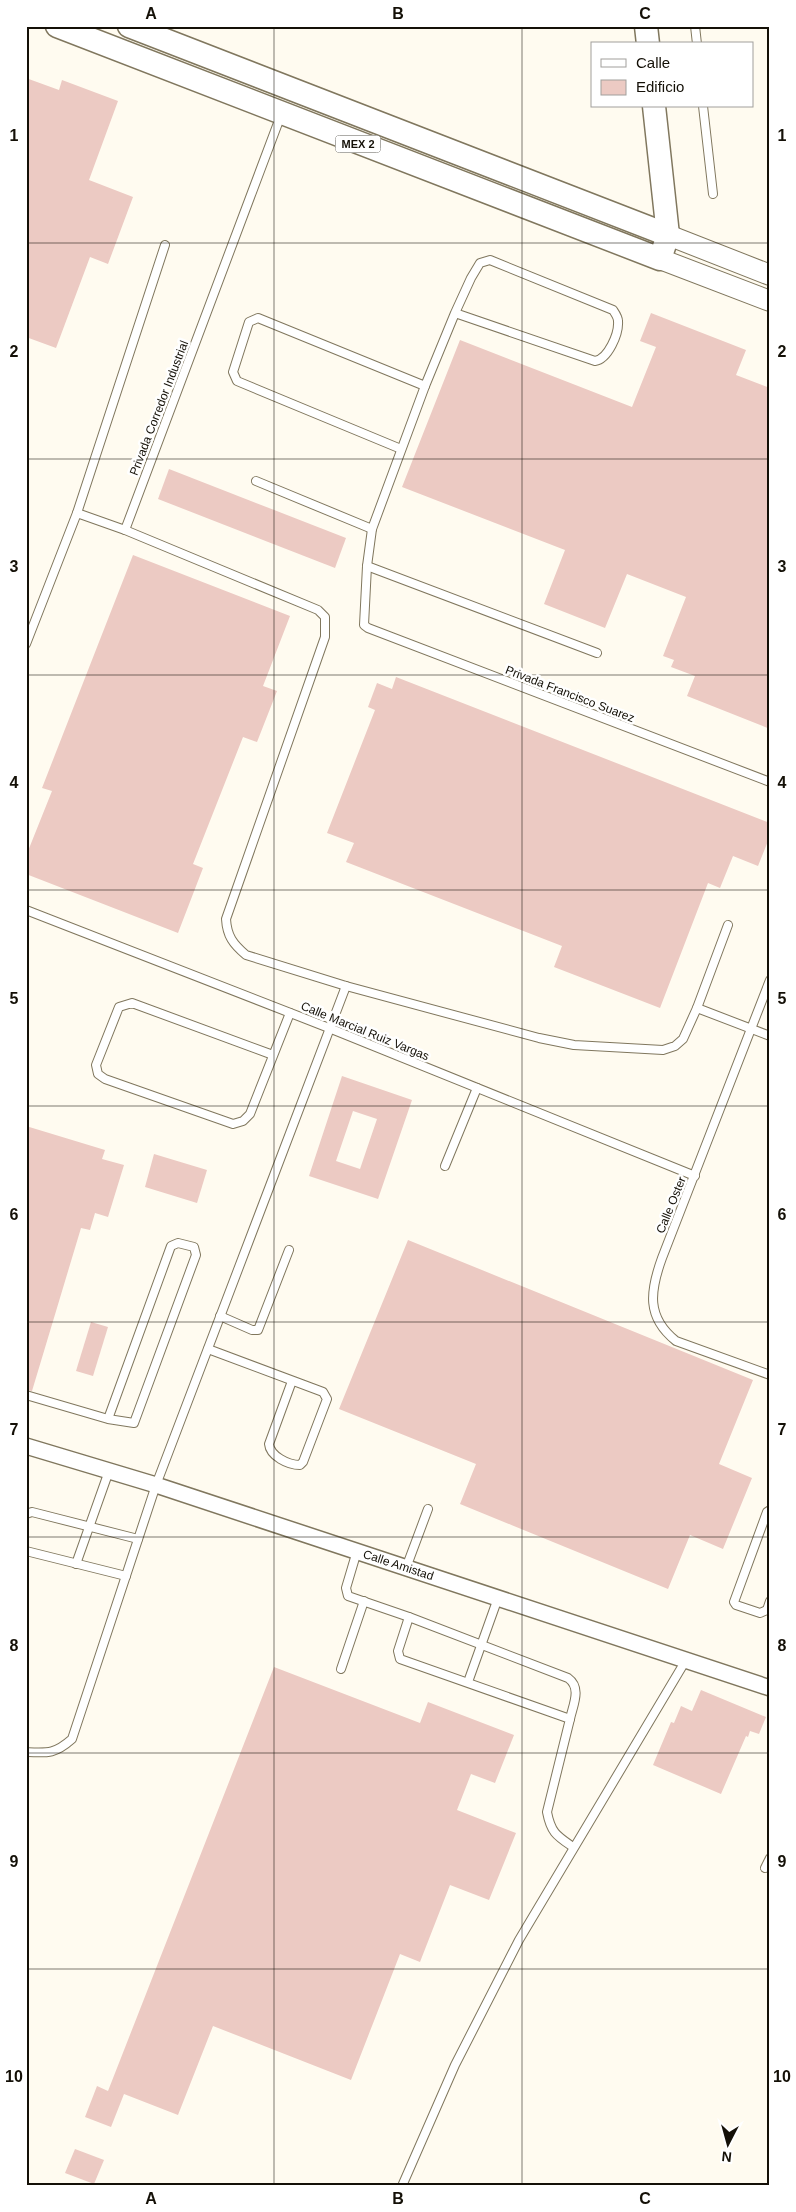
<svg xmlns="http://www.w3.org/2000/svg" width="796" height="2212" font-family="Helvetica,sans-serif">
<style>
.building{fill:#eccac3;fill-rule:evenodd}
.lines{fill:none;stroke-linecap:round;stroke-linejoin:round}
.service-casing{stroke:#80775e;stroke-width:10}
.minor-casing{stroke:#80775e;stroke-width:18}
.secondary-casing{stroke:#80775e;stroke-width:22}
.primary-casing{stroke:#80775e;stroke-width:25}
.service{stroke:#fff;stroke-width:8}
.minor{stroke:#fff;stroke-width:15}
.secondary{stroke:#fff;stroke-width:20}
.primary{stroke:#fff;stroke-width:22}
.grid{fill:none;stroke:#141007;stroke-width:1;stroke-opacity:0.55}
.labels{text-anchor:middle;stroke-width:5;stroke-linejoin:round;paint-order:stroke}
.shield{fill:#fff;stroke:#5a5851;stroke-width:1}
.shield-label{font-size:11px;font-weight:bold;fill:#141007}
.street-label{font-size:12px;fill:#141007;stroke:#fff}
.neatline{fill:none;stroke:#141007;stroke-width:2}
.grid-label{font-size:16px;text-anchor:middle;font-weight:bold;fill:#141007}
</style>
<rect width="100%" height="100%" fill="#fffbf0"/>
<g class="building">
<path d="M26,78L59,90L62,80L118,101L89,180L133,197L108,264L90,257L56,348L26,337Z"/>
<path d="M651,313L746,350L736,375L770,388V729L687,696L695,676L671,667L674,660L663,656L686,597L627,574L605,628L544,604L565,550L402,487L460,340L632,407L656,347L640,341Z"/>
<path d="M169,469L346,538L335,568L158,499Z"/>
<path d="M133,555L290,616L263,686L277,691L257,742L243,737L193,864L203,868L178,933L26,874V856L52,791L42,788Z"/>
<path d="M396,677L770,823V836L758,866L733,856L720,888L708,883L660,1008L554,967L562,946L346,862L354,843L327,833L375,710L368,707L377,683L392,689Z"/>
<path d="M342,1076L412,1100L378,1199L309,1176ZM353,1111L377,1119L360,1169L336,1161Z"/>
<path d="M26,1126L105,1150L102,1159L124,1165L108,1217L95,1213L90,1230L81,1228L32,1391L26,1390Z"/>
<path d="M154,1154L207,1170L197,1203L145,1187Z"/>
<path d="M408,1240L753,1380L719,1464L752,1478L723,1549L690,1535L668,1589L460,1504L476,1464L339,1409Z"/>
<path d="M91,1322L108,1327L93,1376L76,1371Z"/>
<path d="M274,1667L420,1723L428,1702L514,1735L495,1783L471,1774L457,1810L516,1833L489,1900L450,1885L420,1962L400,1954L351,2080L213,2026L178,2115L124,2094L111,2127L85,2117L97,2086L108,2091Z"/>
<path d="M701,1690L766,1717L759,1734L750,1731L748,1737L746,1736L721,1794L653,1765L671,1722L674,1723L681,1706L692,1711Z"/>
<path d="M75,2149L104,2160L94,2184L65,2173Z"/>
</g>
<g class="lines">
<g class="service-casing">
<g id="service">
<path d="M695,26L697,44"/>
<path d="M703,106L713,194"/>
<path d="M455,313L595,361C608,359 619,334 618,321C618,317 615,313 613,310L490,260L480,263L471,278L455,313L425,386L372,529L367,566L364,625L368,628L770,782"/>
<path d="M401,449L237,381L233,372L249,322L258,318L425,386"/>
<path d="M256,481L372,529"/>
<path d="M77,513L165,245"/>
<path d="M125,530L318,610L325,617V637L226,919C227,936 233,944 246,955L346,986L539,1038L574,1045L663,1050L675,1046L683,1039L697,1008L728,925"/>
<path d="M367,566L597,653"/>
<path d="M26,644L77,513L125,530L281,115"/>
<path d="M26,910L329,1028L695,1176"/>
<path d="M770,980L662,1258C650,1291 646,1317 676,1341L770,1375"/>
<path d="M697,1008L770,1036"/>
<path d="M273,1055L132,1003L119,1007L96,1065L98,1074L105,1079L233,1124L243,1121L250,1114L290,1013"/>
<path d="M445,1166L477,1088"/>
<path d="M220,1316L252,1330H258L289,1250"/>
<path d="M208,1349L323,1392L327,1399L303,1462L300,1465C288,1465 270,1456 269,1444L292,1381"/>
<path d="M26,1395L108,1419L134,1423L196,1255L194,1247L178,1243L171,1246L108,1419"/>
<path d="M770,1510L767,1512L734,1602L736,1605L760,1613L767,1610L770,1601"/>
<path d="M26,1514L32,1512L138,1539"/>
<path d="M26,1551L126,1576"/>
<path d="M357,1551L346,1588L348,1596L409,1617L568,1678C582,1688 573,1705 570,1719"/>
<path d="M76,1564L109,1471"/>
<path d="M406,1568L428,1509"/>
<path d="M409,1617L398,1651L400,1659L570,1719L547,1812C551,1833 557,1836 573,1847"/>
<path d="M341,1669L364,1601"/>
<path d="M468,1682L498,1598"/>
<path d="M26,1752C48,1753 55,1754 72,1739L156,1485L346,986"/>
<path d="M765,1868L770,1858"/>
<path d="M402,2186L455,2065L519,1940L686,1660"/>
</g>
</g>
<g class="minor-casing">
<g id="minor">
<path id="s1" d="M26,1446L156,1485L770,1688"/>
</g>
</g>
<g class="secondary-casing">
<g id="secondary">
<path d="M668,235L770,275"/>
<path d="M660,259L770,301"/>
</g>
</g>
<g class="primary-casing">
<g id="primary">
<path d="M57,26L660,259L668,235L654,106"/>
<path d="M129,26L668,235"/>
<path d="M646,26L648,44"/>
</g>
</g>
<use href="#service" class="service"/>
<use href="#minor" class="minor"/>
<use href="#secondary" class="secondary"/>
<use href="#primary" class="primary"/>
</g>
<path class="grid" d="M274,26V2186M522,26V2186M26,243H770M26,459H770M26,675H770M26,890H770M26,1106H770M26,1322H770M26,1537H770M26,1753H770M26,1969H770"/>
<g class="labels">
<rect class="shield" x="335.5" y="135.5" width="45" height="17" rx="4"/>
<g class="shield-label">
<text x="358" y="148">MEX 2</text>
</g>
<g class="street-label">
<text transform="translate(159 408) rotate(-69)" y="4">Privada Corredor Industrial</text>
<text transform="translate(570 694) rotate(21)" y="4">Privada Francisco Suarez</text>
<text transform="translate(365 1031) rotate(22)" y="4">Calle Marcial Ruiz Vargas</text>
<text transform="translate(671 1205) rotate(-68)" y="4">Calle Oster</text>
<text dy="4" stroke="none"><textPath href="#s1" startOffset="391">Calle Amistad</textPath></text>
</g>
</g>
<rect width="796" height="2212" fill="none" stroke="#ffffff" stroke-width="55"/>
<rect x="591" y="42" width="162" height="65" fill="#ffffff" stroke="#a19f9c"/>
<rect x="601" y="59" width="25" height="8" fill="#ffffff" stroke="#a19f9c"/>
<text x="636" y="68" font-size="15" fill="#141007">Calle</text>
<rect x="601" y="80" width="25" height="15" fill="#eccac3" stroke="#a19f9c"/>
<text x="636" y="92" font-size="15" fill="#141007">Edificio</text>
<g transform="translate(728 2144) rotate(186)" stroke="#ffffff" stroke-width="4" paint-order="stroke">
<path d="M0-4L9 19L0 12L-9 19Z" fill="#141007"/>
<text y="-8" font-size="14" font-weight="bold" text-anchor="middle" fill="#141007">N</text>
</g>
<rect x="28" y="28" width="740" height="2156" class="neatline"/>
<g class="grid-label">
<text x="151" y="19">A</text>
<text x="398" y="19">B</text>
<text x="645" y="19">C</text>
<text x="14" y="141">1</text>
<text x="782" y="141">1</text>
<text x="14" y="357">2</text>
<text x="782" y="357">2</text>
<text x="14" y="572">3</text>
<text x="782" y="572">3</text>
<text x="14" y="788">4</text>
<text x="782" y="788">4</text>
<text x="14" y="1004">5</text>
<text x="782" y="1004">5</text>
<text x="14" y="1220">6</text>
<text x="782" y="1220">6</text>
<text x="14" y="1435">7</text>
<text x="782" y="1435">7</text>
<text x="14" y="1651">8</text>
<text x="782" y="1651">8</text>
<text x="14" y="1867">9</text>
<text x="782" y="1867">9</text>
<text x="14" y="2082">10</text>
<text x="782" y="2082">10</text>
<text x="151" y="2204">A</text>
<text x="398" y="2204">B</text>
<text x="645" y="2204">C</text>
</g>
</svg>
